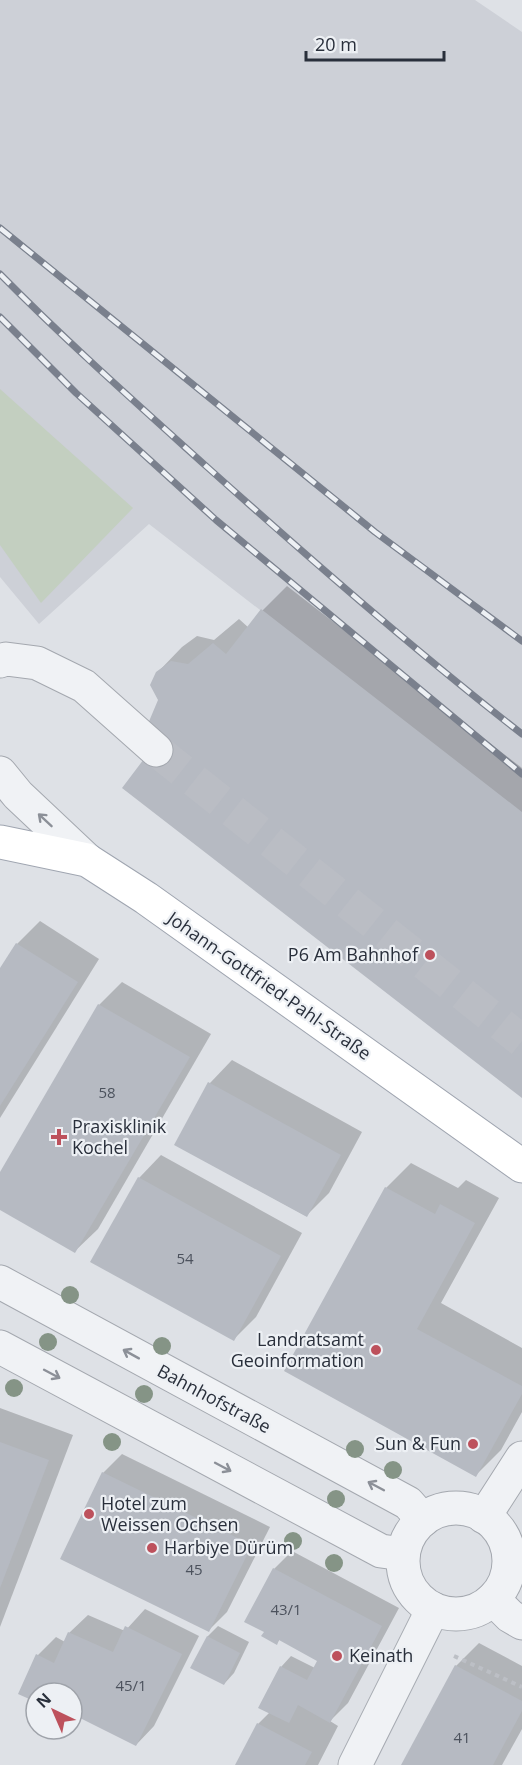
<svg xmlns="http://www.w3.org/2000/svg" width="522" height="1765" font-family="'Open Sans',sans-serif">
<style>
.built{fill:#cdd0d7}
.green{fill:#c3cfc0}
.shadow{fill:#0003}
.building{fill:#b6bac2}
.lines{fill:none;stroke-linecap:round;stroke-linejoin:round}
.minor-tunnel{stroke:#babdc4;stroke-width:33;stroke-dasharray:33 16;stroke-linecap:butt}
.minor-casing{stroke:#a4a8af;stroke-width:35}
.major-casing{stroke:#9fa5b0;stroke-width:35}
.path{stroke:#bcbfc5;stroke-width:4;stroke-dasharray:4.5 4.5;stroke-linecap:butt}
.minor{stroke:#f0f2f5;stroke-width:33}
.major{stroke:#fff;stroke-width:33}
.rail-casing{stroke:#7a808d;stroke-width:7}
.rail{stroke:#edf0f4;stroke-width:4.5;stroke-dasharray:14;stroke-linecap:butt}
.tree{fill:#859486}
.oneway{stroke:#8c9098}
.poi-dot{fill:#bd515c;stroke:#edf0f4;stroke-width:2}
.labels{text-anchor:middle;stroke-width:4.5;stroke-linejoin:round;paint-order:stroke}
.number-label{font-size:15px;fill:#4c525d}
.poi-label{font-size:18px;fill:#292f3b;stroke:#edf0f4;text-anchor:start}
.street-label{font-size:18px;fill:#292f3b;stroke:#edf0f4}
</style>
<rect width="100%" height="100%" fill="#dee1e6"/>
<path class="built" d="M0,0H475L522,32V813L149,524L39,624L0,577Z"/>
<path class="green" d="M0,389L133,508L41,603L0,545Z"/>
<g class="shadow">
<path d="M287,586L522,768V1096L159,700L157,673L182,647L197,636L214,640L239,619L249,628L263,610Z"/>
<path d="M40,921L99,959L0,1118V971L17,944Z"/>
<path d="M122,982L211,1034L98,1229L75,1251L0,1208V1175L99,1005Z"/>
<path d="M232,1060L362,1132L329,1193L306,1216L176,1145L210,1083Z"/>
<path d="M161,1155L302,1233L256,1317L234,1339L139,1178Z"/>
<path d="M411,1163L458,1188L466,1180L499,1198L441,1303L522,1348V1412L501,1450L476,1475L286,1371L386,1188Z"/>
<path d="M0,1408L73,1435L0,1627Z"/>
<path d="M122,1454L270,1527L227,1612L209,1630L62,1558L103,1473Z"/>
<path d="M292,1551L399,1608L348,1703L330,1721L338,1726L318,1765H237L258,1724L270,1712L281,1667L291,1656L315,1668L319,1660L280,1639L277,1643L266,1631L274,1569Z"/>
<path d="M145,1609L199,1636L154,1726L136,1745L81,1717L78,1720L72,1718V1693H36V1700L20,1693L38,1655L56,1637L65,1642L69,1633L88,1615L125,1631Z"/>
<path d="M218,1626L249,1642L234,1673L224,1684L192,1668L208,1636Z"/>
<path d="M479,1643L522,1666V1729L502,1765H403L456,1666Z"/>
</g>
<g class="building">
<path d="M261,609L522,812V1098L122,788L153,747L142,738L158,700L150,685L156,672L171,661L188,664L213,643L226,654Z"/>
<path d="M16,943L78,982L0,1106V968Z"/>
<path d="M98,1004L190,1057L75,1253L0,1210V1172Z"/>
<path d="M208,1082L341,1155L307,1217L174,1145Z"/>
<path d="M138,1177L281,1256L234,1341L90,1262Z"/>
<path d="M385,1187L435,1214L440,1204L475,1223L417,1329L522,1386V1394L476,1477L284,1371Z"/>
<path d="M0,1442L49,1460L0,1588Z"/>
<path d="M102,1472L252,1545L209,1632L60,1559Z"/>
<path d="M273,1568L382,1626L330,1723L298,1705L289,1723L258,1708L280,1666L307,1680L317,1661L279,1640L277,1645L261,1636L264,1632L244,1622Z"/>
<path d="M125,1626L182,1654L136,1746L80,1718L78,1722L72,1719V1693H36V1702L18,1694L36,1654L54,1663L68,1632L113,1652Z"/>
<path d="M207,1636L240,1653L224,1685L190,1668Z"/>
<path d="M455,1665L522,1701V1711L493,1765H401Z"/>
<path d="M257,1723L312,1752L305,1765H235Z"/>
</g>
<g class="lines">
<path class="minor-tunnel" d="M156,750L522,1041"/>
<g class="minor-casing">
<g id="minor">
<path d="M0,661L6,659L37,663L84,686L156,750"/>
<path d="M0,773L18,795L87,860"/>
<path d="M0,1282L408,1503L423,1520"/>
<path d="M0,1347L381,1551L403,1554"/>
<circle cx="456" cy="1561" r="53"/>
<path d="M484,1517L522,1458"/>
<path d="M493,1599L510,1616L522,1623"/>
<path d="M355,1765L433,1609"/>
</g>
</g>
<g class="major-casing">
<path id="major" d="M0,842L87,860L146,898L522,1166"/>
</g>
<path class="path" d="M454,1656L522,1687"/>
<use href="#minor" class="minor"/>
<use href="#major" class="major"/>
<g class="rail-casing">
<g id="rail">
<path d="M0,228L375,532L522,641"/>
<path d="M0,274C66,341 136,403 206,466C309,558 413,649 522,734"/>
<path d="M0,317L76,393L216,520L522,774"/>
</g>
</g>
<use href="#rail" class="rail"/>
</g>
<g class="tree">
<circle cx="70" cy="1295" r="9"/>
<circle cx="48" cy="1342" r="9"/>
<circle cx="162" cy="1346" r="9"/>
<circle cx="14" cy="1388" r="9"/>
<circle cx="144" cy="1394" r="9"/>
<circle cx="112" cy="1442" r="9"/>
<circle cx="355" cy="1449" r="9"/>
<circle cx="393" cy="1470" r="9"/>
<circle cx="336" cy="1499" r="9"/>
<circle cx="293" cy="1541" r="9"/>
<circle cx="334" cy="1563" r="9"/>
</g>
<defs><path id="oneway-shaft" d="M-6 0H5M1.5-3L5.5 0L1.5 3" fill="none" stroke-width="1.6" stroke-linecap="round" stroke-linejoin="round" transform="scale(1.5)"/></defs>
<g class="oneway">
<use href="#oneway-shaft" transform="translate(45 820) rotate(-137)"/>
<use href="#oneway-shaft" transform="translate(131 1354) rotate(-151)"/>
<use href="#oneway-shaft" transform="translate(52 1374) rotate(28)"/>
<use href="#oneway-shaft" transform="translate(223 1467) rotate(28)"/>
<use href="#oneway-shaft" transform="translate(376 1486) rotate(-152)"/>
</g>
<g class="poi-dot">
<circle cx="430" cy="955" r="6"/>
<path d="M56 1128h6v6h6v6h-6v6h-6v-6h-6v-6h6z"/>
<circle cx="376" cy="1350" r="6"/>
<circle cx="473" cy="1444" r="6"/>
<circle cx="89" cy="1514" r="6"/>
<circle cx="152" cy="1548" r="6"/>
<circle cx="337" cy="1656" r="6"/>
</g>
<g class="labels">
<g class="number-label">
<text x="107" y="1098">58</text>
<text x="185" y="1264">54</text>
<text x="194" y="1575">45</text>
<text x="286" y="1615">43/1</text>
<text x="131" y="1691">45/1</text>
<text x="462" y="1743">41</text>
</g>
<g class="poi-label">
<text x="418" y="961" text-anchor="end">P6 Am Bahnhof</text>
<text x="72" y="1133">Praxisklinik<tspan x="72" dy="21">Kochel</tspan></text>
<text x="364" y="1346" text-anchor="end">Landratsamt<tspan x="364" dy="21">Geoinformation</tspan></text>
<text x="461" y="1450" text-anchor="end">Sun &amp; Fun</text>
<text x="101" y="1510">Hotel zum<tspan x="101" dy="21">Weissen Ochsen</tspan></text>
<text x="164" y="1554">Harbiye Dürüm</text>
<text x="349" y="1662">Keinath</text>
</g>
<g class="street-label">
<text transform="translate(269 986) rotate(35)" y="6">Johann-Gottfried-Pahl-Straße</text>
<text transform="translate(214 1399) rotate(28)" y="6">Bahnhofstraße</text>
</g>
</g>
<g transform="translate(54 1711) rotate(316)"><circle r="28" fill="#edf0f4" stroke="#9fa3aa" stroke-width="1.5"/>
<path d="M0-4.5L10 22L0 15L-10 22Z" fill="#bd515c"/>
<text y="-9" font-size="16" font-weight="bold" text-anchor="middle" fill="#292f3b">N</text>
</g>
<path d="M306 51v9h138v-9" fill="none" stroke="#292f3b" stroke-width="3"/>
<text x="315" y="51" font-size="18" fill="#292f3b" stroke="#edf0f4" stroke-width="4.5" paint-order="stroke">20 m</text>
</svg>
